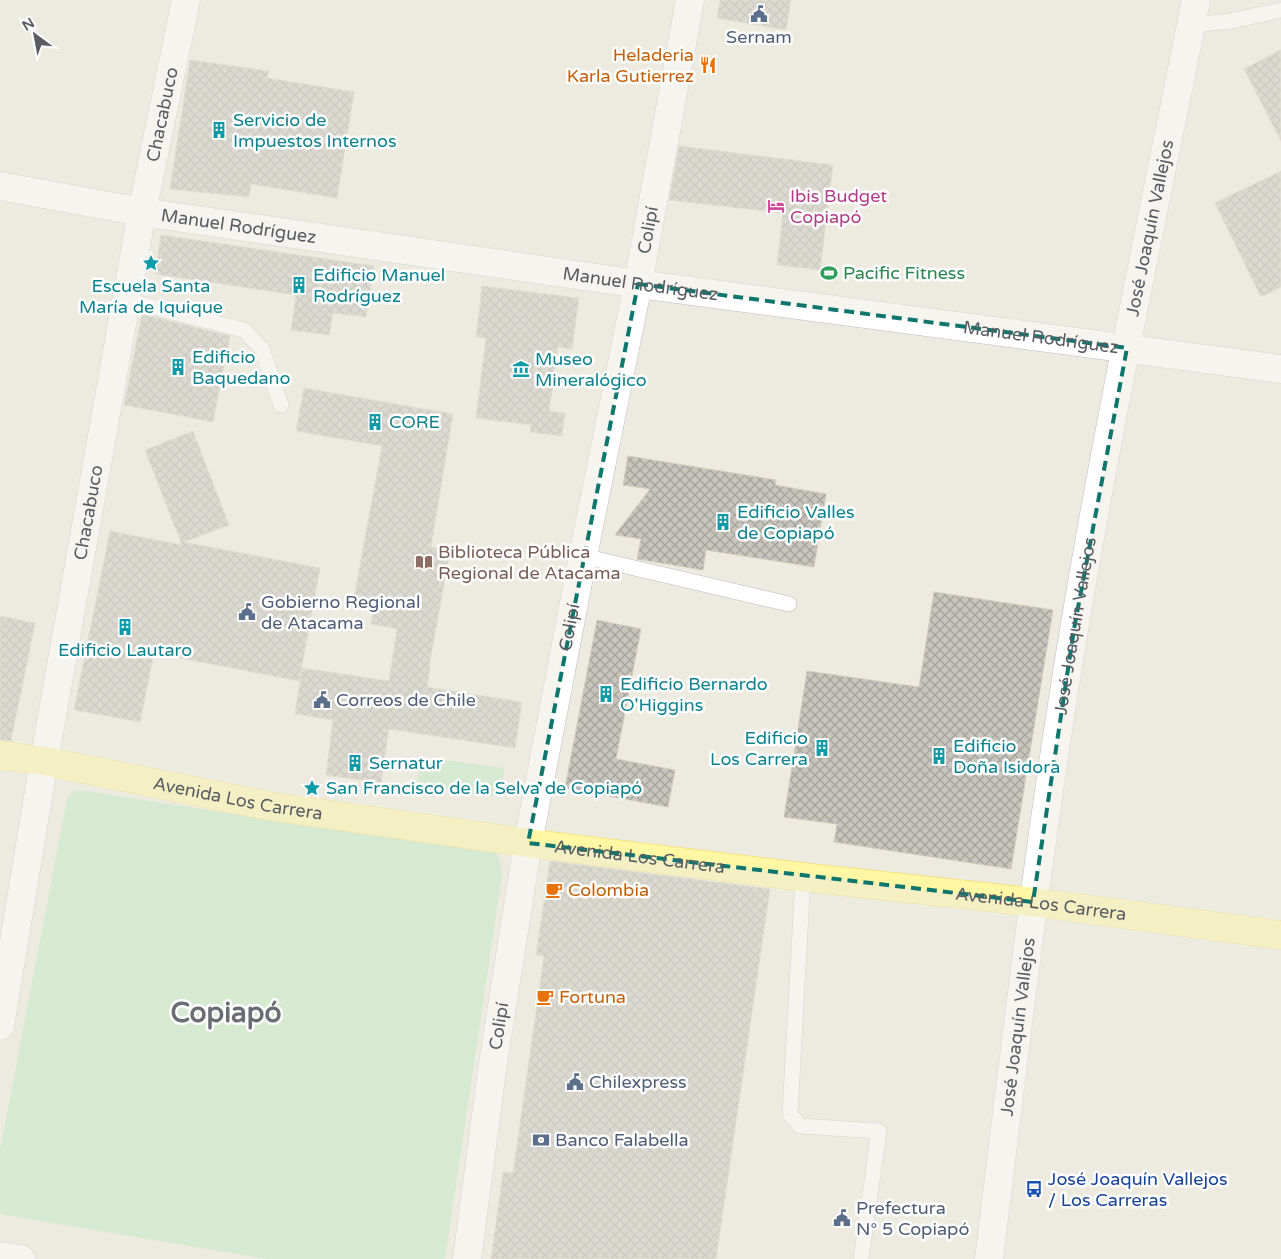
<svg xmlns="http://www.w3.org/2000/svg" width="1281" height="1259" font-family="'Varela Round',sans-serif">
<style>
.green{fill:#bbe6be}
.building{fill:url(#building-cross-hatch);stroke:#d2cdbe}
.lines{fill:none;stroke-linecap:round;stroke-linejoin:round}
.lane-casing{stroke:#b8bac0;stroke-width:16}
.street-casing{stroke:#b8bac0;stroke-width:29}
.secondary-casing{stroke:#b9bcc3;stroke-width:29}
.primary-casing{stroke:#f7d44f;stroke-width:29}
.lane{stroke:#fff;stroke-width:15}
.street{stroke:#fff;stroke-width:28}
.secondary{stroke:#fff;stroke-width:28}
.primary{stroke:#fff7a3;stroke-width:28}
.marked{fill:none;stroke:#0f766e;stroke-width:4;stroke-dasharray:10 6;stroke-linejoin:round}
.labels{text-anchor:middle;stroke-width:5;stroke-linejoin:round;paint-order:stroke}
.service-label{font-size:18px;fill:#4e5e75;stroke:#fff;text-anchor:start}
.food-label{font-size:18px;fill:#c56008;stroke:#fff;text-anchor:start}
.street-label{font-size:18px;fill:#595c62;stroke:#fff}
.culture-label{font-size:18px;fill:#0d838f;stroke:#fff;text-anchor:start}
.hotel-label{font-size:18px;fill:#b23c85;stroke:#fff;text-anchor:start}
.leisure-label{font-size:18px;fill:#27864d;stroke:#fff;text-anchor:start}
.education-label{font-size:18px;fill:#785e54;stroke:#fff;text-anchor:start}
.transit-label{font-size:18px;fill:#164399;stroke:#fff;text-anchor:start}
.town-label{font-size:28px;font-weight:bold;fill:#6a6e74;stroke:#fff}
</style>
<defs>
<pattern id="building-cross-hatch" width="8" height="8" patternUnits="userSpaceOnUse" patternTransform="scale(1.25)"><rect width="8" height="8" fill="#c8c5bd"/><path d="M0 0l8 8M0 8l8-8" fill="none" stroke="#a5a39d"/></pattern>
</defs>
<rect width="100%" height="100%" fill="#edebe0"/>
<g class="green">
<path d="M422,757L505,768L500,797L417,785Z"/>
<path d="M74,791H86L285,822L486,849L497,853L501,865L502,875L445,1259H267L4,1215L0,1212V1150L67,799Z"/>
</g>
<g class="building">
<path d="M720,0H791L786,30L717,18Z"/>
<path d="M1281,50V141L1244,69Z"/>
<path d="M190,60L269,71L267,78L354,92L337,198L251,184L249,197L170,189Z"/>
<path d="M679,146L833,165L820,270L777,265L783,213L669,200Z"/>
<path d="M1281,171V287L1261,297L1215,203Z"/>
<path d="M161,235L374,266L366,317L333,313L329,335L291,330L296,295L155,274Z"/>
<path d="M482,286L579,298L572,349L558,347L549,411L565,413L562,436L530,432L531,425L476,418L486,338L476,337Z"/>
<path d="M142,314L230,336L213,422L124,405Z"/>
<path d="M304,388L453,414L431,547L450,550L429,667L430,668L427,687L522,702L515,748L389,729L381,783L326,775L333,720L295,714L302,668L389,681L397,629L371,624L374,606L353,603L382,446L296,431Z"/>
<path d="M193,431L229,525L184,542L320,568L299,681L154,653L140,722L74,710L110,531L182,545L145,450Z"/>
<path d="M628,456L776,480L775,485L826,494L814,567L706,550L703,570L637,559L641,539L615,535L650,489L623,485Z"/>
<path d="M934,592L1053,610L1011,869L834,842L837,824L784,817L807,671L919,687Z"/>
<path d="M0,616L35,623L11,741L0,740Z"/>
<path d="M597,620L641,629L616,759L675,770L668,807L565,788Z"/>
<path d="M550,861L770,889L716,1259H491L503,1172L513,1173L544,956L536,955Z"/>
</g>
<g class="lines">
<g class="lane-casing">
<g id="lane">
<path d="M1191,25L1231,21L1281,10"/>
<path d="M126,300L244,330L262,349L281,405"/>
<path d="M583,556L789,604"/>
<path d="M803,877L790,1114L800,1126L879,1131L861,1259"/>
</g>
</g>
<g class="street-casing">
<g id="street">
<path id="s1" d="M0,186L142,212L638,284L1281,369"/>
<path id="s2" d="M0,1026L44,761L142,212L186,0"/>
<path id="s3" d="M467,1259L493,1063L528,843L583,556L638,284L690,0"/>
</g>
</g>
<g class="secondary-casing">
<g id="secondary">
<path d="M0,1256L21,1259"/>
<path id="s4" d="M989,1259C1015,1049 1039,839 1074,630C1109,419 1154,210 1196,0"/>
</g>
</g>
<g class="primary-casing">
<g id="primary">
<path id="s5" d="M0,755L44,761L269,806L528,843L803,877L1033,902L1281,935"/>
</g>
</g>
<use href="#lane" class="lane"/>
<use href="#street" class="street"/>
<use href="#secondary" class="secondary"/>
<use href="#primary" class="primary"/>
</g>
<path d="M0 0H1281V1259H0ZM638,284L1127,348L1074,629L1033,902L528,843Z" fill="#edebe0" fill-opacity=".55" fill-rule="evenodd"/>
<path class="marked" d="M638,284L1127,348L1074,629L1033,902L528,843Z"/>
<defs>
<g id="civic-bare" transform="scale(1.35)"><path d="M-.6-6.5H3V-4.5H.6V-3L4-1V1h2V6H-6V1h2V-1L-.6-3ZM-1.2 2.5V6h2.4V2.5Z" fill="#5c6f8a" stroke="#fff" stroke-width="2.5" paint-order="stroke"/></g>
<g id="restaurant-bare" transform="scale(1.35)"><path d="M-5-6h1v4h1v-4h1v4h1v-4h1v5L-1.5 .5V6h-2V.5L-5-1ZM5-6V6H3V1.5H1.5Q1.5-4 5-6Z" fill="#e8710a" stroke="#fff" stroke-width="2.5" paint-order="stroke"/></g>
<g id="building-bare" transform="scale(1.35)"><path d="M-4-6H4V6H1V3H-1V6H-4ZM-2.5-4.3h1.7v1.8h-1.7ZM.8-4.3h1.7v1.8H.8ZM-2.5-1h1.7V.8h-1.7ZM.8-1h1.7V.8H.8Z" fill="#0f9aa8" stroke="#fff" stroke-width="2.5" paint-order="stroke"/></g>
<g id="hotel-bare" transform="scale(1.35)"><path d="M-6-4.5h1.5V1H6V5H4.5V3h-9V5H-6ZM-4 0a1.8 1.8 0 1 1 3.6 0ZM.5 0V-2.5h3Q6-2.5 6 0Z" fill="#d1479c" stroke="#fff" stroke-width="2.5" paint-order="stroke"/></g>
<g id="sight-bare" transform="scale(1.35)"><path d="M0-6L1.8-2.2L6-1.7L2.9 1.2L3.7 5.4L0 3.3L-3.7 5.4L-2.9 1.2L-6-1.7L-1.8-2.2Z" fill="#0f9aa8" stroke="#fff" stroke-width="2.5" paint-order="stroke"/></g>
<g id="stadium-bare" transform="scale(1.35)"><path d="M0-5a6.5 5 0 1 0 0 10a6.5 5 0 1 0 0-10ZM-3.5-1.8h7v3.6h-7Z" fill="#2e9e5b" stroke="#fff" stroke-width="2.5" paint-order="stroke"/></g>
<g id="museum-bare" transform="scale(1.35)"><path d="M0-6L6-3V-2H-6V-3ZM-5-1h2V3h-2ZM-1-1h2V3h-2ZM3-1h2V3H3ZM-6 4H6V6H-6Z" fill="#0f9aa8" stroke="#fff" stroke-width="2.5" paint-order="stroke"/></g>
<g id="library-bare" transform="scale(1.35)"><path d="M-6-4Q-3-5.5-.7-3.5V5Q-3 3-6 4ZM6-4Q3-5.5 .7-3.5V5Q3 3 6 4Z" fill="#8d6e63" stroke="#fff" stroke-width="2.5" paint-order="stroke"/></g>
<g id="cafe-bare" transform="scale(1.35)"><path d="M-5.5-4.5H6V0H3Q3 3.5 0 3.5H-2.5Q-5.5 3.5-5.5 0ZM3-3.2v2h1.7v-2ZM-6 4.5H4V6H-6Z" fill="#e8710a" stroke="#fff" stroke-width="2.5" paint-order="stroke"/></g>
<g id="bank-bare" transform="scale(1.35)"><path d="M-6-4H6V4H-6ZM0-2.3a2.3 2.3 0 1 0 0 4.6a2.3 2.3 0 1 0 0-4.6Z" fill="#5c6f8a" stroke="#fff" stroke-width="2.5" paint-order="stroke"/></g>
<g id="bus-bare" transform="scale(1.35)"><path d="M-5-6H5V4H4V6H2V4H-2V6H-4V4H-5ZM-3.5-4V0h7V-4ZM-3.5 1.2v1.5H-2V1.2ZM2 1.2v1.5H3.5V1.2Z" fill="#1a4fb4" stroke="#fff" stroke-width="2.5" paint-order="stroke"/></g>
</defs>
<g fill-rule="evenodd">
<use href="#civic-bare" x="759" y="14"/>
<use href="#restaurant-bare" x="708" y="65"/>
<use href="#building-bare" x="219" y="130"/>
<use href="#hotel-bare" x="776" y="206"/>
<use href="#sight-bare" x="151" y="263"/>
<use href="#stadium-bare" x="829" y="273"/>
<use href="#building-bare" x="299" y="285"/>
<use href="#building-bare" x="178" y="367"/>
<use href="#museum-bare" x="521" y="369"/>
<use href="#building-bare" x="375" y="422"/>
<use href="#building-bare" x="723" y="522"/>
<use href="#library-bare" x="424" y="562"/>
<use href="#civic-bare" x="247" y="612"/>
<use href="#building-bare" x="125" y="627"/>
<use href="#building-bare" x="606" y="694"/>
<use href="#civic-bare" x="322" y="700"/>
<use href="#building-bare" x="822" y="748"/>
<use href="#building-bare" x="939" y="756"/>
<use href="#building-bare" x="355" y="763"/>
<use href="#sight-bare" x="312" y="788"/>
<use href="#cafe-bare" x="554" y="890"/>
<use href="#cafe-bare" x="545" y="997"/>
<use href="#civic-bare" x="575" y="1082"/>
<use href="#bank-bare" x="541" y="1140"/>
<use href="#bus-bare" x="1034" y="1189"/>
<use href="#civic-bare" x="842" y="1218"/>
</g>
<g class="labels">
<g class="service-label">
<text x="759" y="43" text-anchor="middle">Sernam</text>
<text x="261" y="608">Gobierno Regional<tspan x="261" dy="21">de Atacama</tspan></text>
<text x="336" y="706">Correos de Chile</text>
<text x="589" y="1088">Chilexpress</text>
<text x="555" y="1146">Banco Falabella</text>
<text x="856" y="1214">Prefectura<tspan x="856" dy="21">N° 5 Copiapó</tspan></text>
</g>
<g class="food-label">
<text x="694" y="61" text-anchor="end">Heladeria<tspan x="694" dy="21">Karla Gutierrez</tspan></text>
<text x="568" y="896">Colombia</text>
<text x="559" y="1003">Fortuna</text>
</g>
<g class="street-label">
<text dy="6" stroke="none"><textPath href="#s2" startOffset="926">Chacabuco</textPath></text>
<text dy="6" stroke="none"><textPath href="#s1" startOffset="242">Manuel Rodríguez</textPath></text>
<text dy="6" stroke="none"><textPath href="#s4" startOffset="1044">José Joaquín Vallejos</textPath></text>
<text dy="6" stroke="none"><textPath href="#s3" startOffset="1045">Colipí</textPath></text>
<text dy="6" stroke="none"><textPath href="#s1" startOffset="648">Manuel Rodríguez</textPath></text>
<text dy="6" stroke="none"><textPath href="#s1" startOffset="1052">Manuel Rodríguez</textPath></text>
<text dy="6" stroke="none"><textPath href="#s2" startOffset="521">Chacabuco</textPath></text>
<text dy="6" stroke="none"><textPath href="#s4" startOffset="639">José Joaquín Vallejos</textPath></text>
<text dy="6" stroke="none"><textPath href="#s3" startOffset="640">Colipí</textPath></text>
<text dy="6" stroke="none"><textPath href="#s5" startOffset="242">Avenida Los Carrera</textPath></text>
<text dy="6" stroke="none"><textPath href="#s5" startOffset="648">Avenida Los Carrera</textPath></text>
<text dy="6" stroke="none"><textPath href="#s5" startOffset="1052">Avenida Los Carrera</textPath></text>
<text dy="6" stroke="none"><textPath href="#s3" startOffset="235">Colipí</textPath></text>
<text dy="6" stroke="none"><textPath href="#s4" startOffset="234">José Joaquín Vallejos</textPath></text>
</g>
<g class="culture-label">
<text x="233" y="126">Servicio de<tspan x="233" dy="21">Impuestos Internos</tspan></text>
<text x="313" y="281">Edificio Manuel<tspan x="313" dy="21">Rodríguez</tspan></text>
<text x="151" y="292" text-anchor="middle">Escuela Santa<tspan x="151" dy="21">María de Iquique</tspan></text>
<text x="192" y="363">Edificio<tspan x="192" dy="21">Baquedano</tspan></text>
<text x="535" y="365">Museo<tspan x="535" dy="21">Mineralógico</tspan></text>
<text x="389" y="428">CORE</text>
<text x="737" y="518">Edificio Valles<tspan x="737" dy="21">de Copiapó</tspan></text>
<text x="125" y="656" text-anchor="middle">Edificio Lautaro</text>
<text x="620" y="690">Edificio Bernardo<tspan x="620" dy="21">O'Higgins</tspan></text>
<text x="808" y="744" text-anchor="end">Edificio<tspan x="808" dy="21">Los Carrera</tspan></text>
<text x="953" y="752">Edificio<tspan x="953" dy="21">Doña Isidora</tspan></text>
<text x="369" y="769">Sernatur</text>
<text x="326" y="794">San Francisco de la Selva de Copiapó</text>
</g>
<g class="hotel-label">
<text x="790" y="202">Ibis Budget<tspan x="790" dy="21">Copiapó</tspan></text>
</g>
<g class="leisure-label">
<text x="843" y="279">Pacific Fitness</text>
</g>
<g class="education-label">
<text x="438" y="558">Biblioteca Pública<tspan x="438" dy="21">Regional de Atacama</tspan></text>
</g>
<g class="transit-label">
<text x="1048" y="1185">José Joaquín Vallejos<tspan x="1048" dy="21">/ Los Carreras</tspan></text>
</g>
<g class="town-label">
<text x="226" y="1022">Copiapó</text>
</g>
</g>
<g transform="translate(35 35) rotate(328)" stroke="#ffffff" stroke-width="4" paint-order="stroke">
<path d="M0-4L9 19L0 12L-9 19Z" fill="#595c62"/>
<text y="-8" font-size="14" font-weight="bold" text-anchor="middle" fill="#595c62">N</text>
</g>
</svg>
